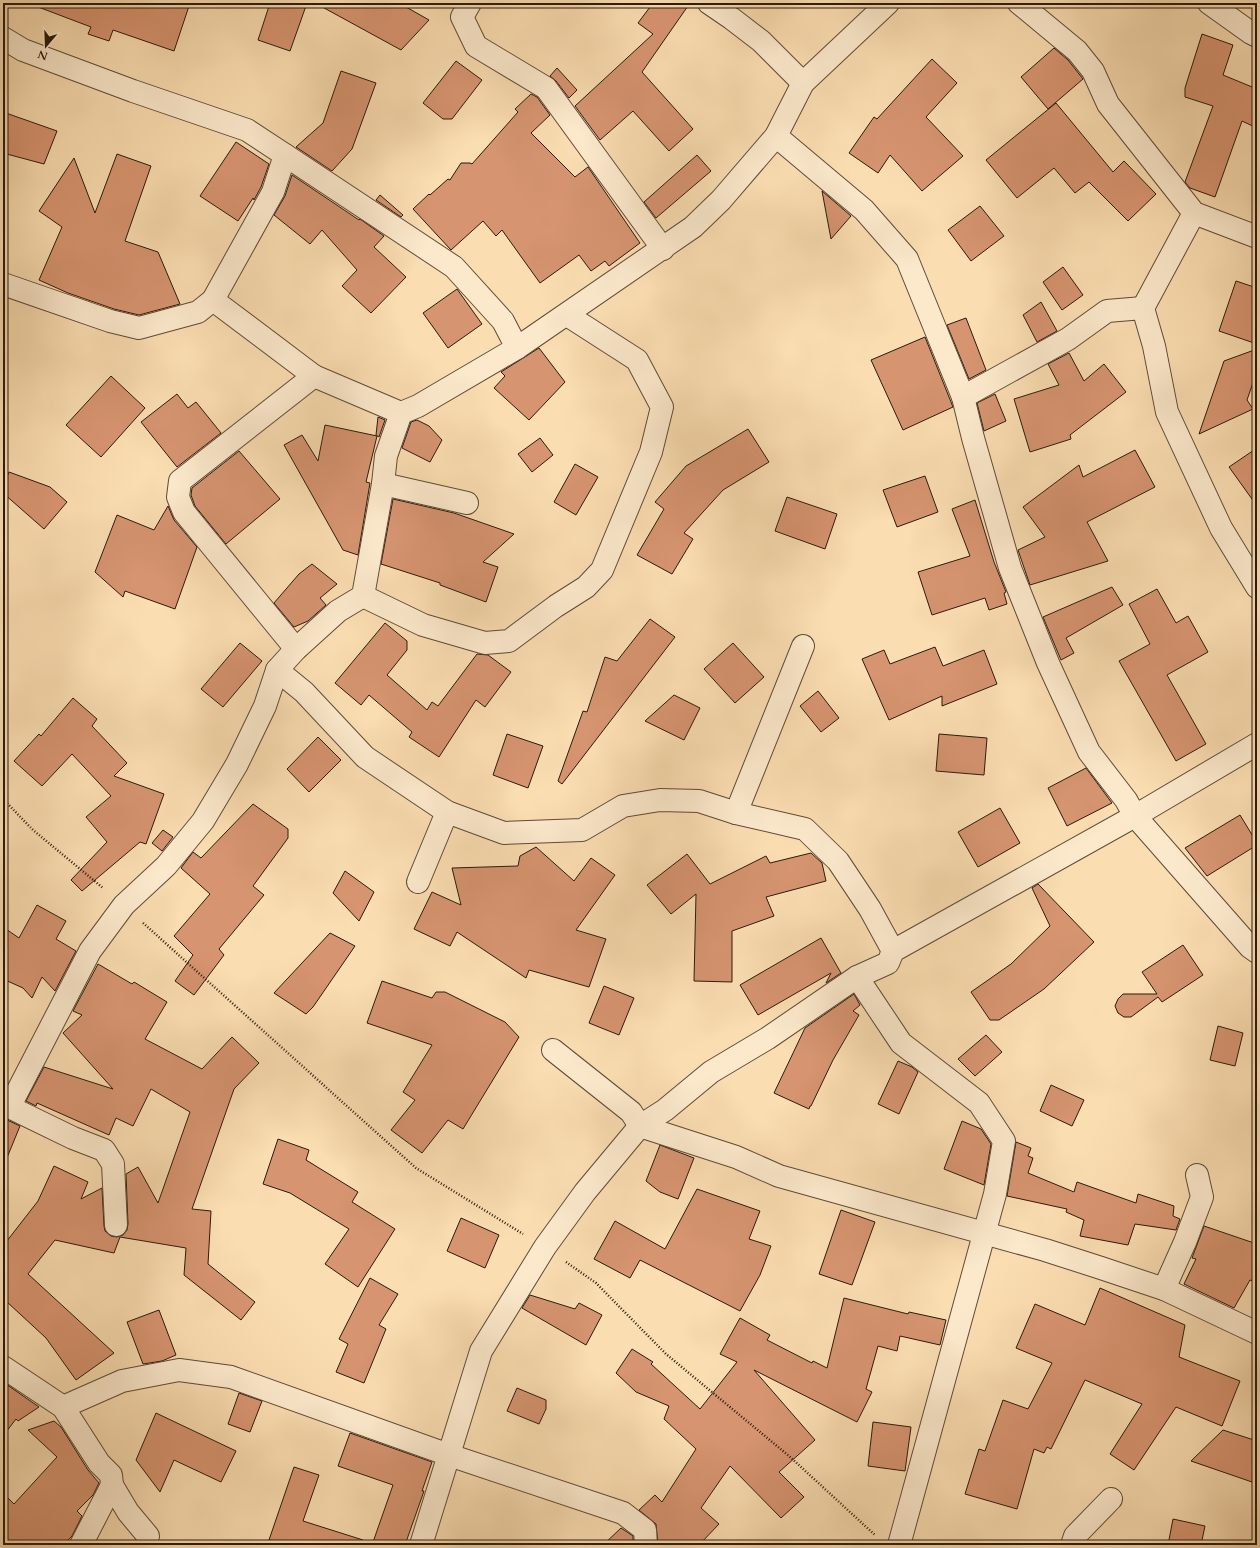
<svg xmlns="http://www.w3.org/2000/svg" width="1260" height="1548" font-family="Cardo,serif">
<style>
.building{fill:#d69470;stroke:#2b1a0d}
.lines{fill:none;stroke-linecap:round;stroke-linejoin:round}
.minor-casing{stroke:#5f4b36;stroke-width:24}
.path{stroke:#2b1a0d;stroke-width:2.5;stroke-dasharray:1 2;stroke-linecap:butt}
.minor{stroke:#fce9cc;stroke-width:22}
</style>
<rect width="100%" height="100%" fill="#faddb1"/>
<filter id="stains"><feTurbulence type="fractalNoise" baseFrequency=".005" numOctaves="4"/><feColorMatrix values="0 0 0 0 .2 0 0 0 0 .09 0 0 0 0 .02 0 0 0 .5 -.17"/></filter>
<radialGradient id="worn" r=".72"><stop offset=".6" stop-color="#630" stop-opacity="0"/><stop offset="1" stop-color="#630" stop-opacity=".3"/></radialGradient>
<g class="building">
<path d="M34,3H190L174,51L113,30L109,41L88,34L91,27L33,5Z"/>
<path d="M270,3H307L290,51L258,40Z"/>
<path d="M315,3H399L429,20L401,50Z"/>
<path d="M653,3H690L642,72L693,129L669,151L633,111L600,140L575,106L653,34L638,23Z"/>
<path d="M1202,34L1233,45L1223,75L1257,89V128L1242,121L1215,197L1190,188L1185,182L1213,106L1185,97V88Z"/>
<path d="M1054,48L1068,60L1083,79L1048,109L1021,77Z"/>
<path d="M932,59L957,83L926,117L963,156L922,191L890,155L878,173L849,153L874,117L877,119Z"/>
<path d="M456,61L482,80L452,119H443L423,103Z"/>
<path d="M557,68L577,90L569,98L556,81L550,76Z"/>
<path d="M341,71L376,83L352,149L332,171L296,147L323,123Z"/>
<path d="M531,94L537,97L550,115L531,133L575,177L588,167L640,243L609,266L605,261L591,271L579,255L540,283L502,230L496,236L483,221L451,250L413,209L429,194L430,195L448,179L450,180L461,163H470L472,164L518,112L515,109Z"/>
<path d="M1056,103L1113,172L1124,161L1156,194L1128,221L1089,182L1075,193L1054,168L1017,198L986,160Z"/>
<path d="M3,112L57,131L44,164L3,153Z"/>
<path d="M236,142L269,164L261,187L254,200L253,198L238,221L200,196Z"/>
<path d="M117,154L151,166L125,241L158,252L180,304L139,315L114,309L68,293L39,280L62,227L39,211L74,158L95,213Z"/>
<path d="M697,155L711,171L656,218L644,202Z"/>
<path d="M292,175L359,220L360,219L384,236L374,247L406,277L371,313L342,286L357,270L322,230L310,244L274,215L285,196Z"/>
<path d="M822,191L851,216L831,239Z"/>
<path d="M380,195L403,215L401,217L376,200Z"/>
<path d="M980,206L1004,236L971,261L948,230Z"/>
<path d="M1063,267L1083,295L1062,310L1043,282Z"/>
<path d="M1236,281L1257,288V344L1219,331Z"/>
<path d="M457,289L482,324L448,348L423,313Z"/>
<path d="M1041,302L1057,331L1037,342L1023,315Z"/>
<path d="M966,318L986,370L969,379L947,325Z"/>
<path d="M925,337L953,407L903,430L871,360Z"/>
<path d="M539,348L565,382L529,420L494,388L505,376L501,372Z"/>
<path d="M1257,349V371L1247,400L1253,409L1199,434L1224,361Z"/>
<path d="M1069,353L1084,381L1104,364L1126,392L1070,435L1071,439L1030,452L1014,399L1059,385L1048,364Z"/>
<path d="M111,376L145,408L101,457L66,425Z"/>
<path d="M177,394L188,408L196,402L221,433L177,467L141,422Z"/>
<path d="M995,394L1006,421L984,431L977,403Z"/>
<path d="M378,417L385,420L379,437L376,435Z"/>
<path d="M417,420L429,426L442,440L430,462L402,448L411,422Z"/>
<path d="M325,425L377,436L366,482L370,483L358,555L343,550L284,445L302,435L318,461Z"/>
<path d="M748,429L769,462L723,490L684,533L693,539L672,574L637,555L664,509L655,502L686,466Z"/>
<path d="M540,438L553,455L532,472L518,454Z"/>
<path d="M1257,448V506L1229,467Z"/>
<path d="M1135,450L1155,487L1087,522L1108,561L1030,585L1018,550L1045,537L1023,507L1079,465L1083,477Z"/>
<path d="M239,451L280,499L226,544L195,506L191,495L192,488Z"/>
<path d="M575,464L598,477L576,515L554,502Z"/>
<path d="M9,472L50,487L67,502L44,529L3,493V486Z"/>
<path d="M925,476L938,512L897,527L883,490Z"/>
<path d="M787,497L837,514L825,549L775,531Z"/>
<path d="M393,499L454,513L514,534L483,562L498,567L486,602L440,585V583L381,564Z"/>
<path d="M975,500L994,562L1006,592L1004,593L1007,604L989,610L985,598L932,615L918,572L970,556L952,509Z"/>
<path d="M168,506L174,520L197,547L175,609L125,591L123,597L95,572L117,515L154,530Z"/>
<path d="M312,564L337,584L320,598L326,605L308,621L294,627L274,603L299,574Z"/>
<path d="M1112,587L1123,605L1066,638L1074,653L1061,660L1043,617Z"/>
<path d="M1157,589L1176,623L1188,616L1208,652L1167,675L1206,744L1176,761L1119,661L1150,644L1129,604Z"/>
<path d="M650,619L675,637L562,784L558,781L583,711L587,712L605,657L617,661Z"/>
<path d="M385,623L407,641V650L387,675L427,710L432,702L438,706L477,654L488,655L511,672L485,707L476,700L439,757L409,737L412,732L369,695L361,705L335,683Z"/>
<path d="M240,643L262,661L223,707L201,689Z"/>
<path d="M733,643L764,677L735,703L704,669Z"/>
<path d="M935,647L943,666L984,650L997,684L942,706V696L889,720L862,659L884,650L890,664Z"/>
<path d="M818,691L839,718L821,732L800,706Z"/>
<path d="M674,695L700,708L684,740L645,721Z"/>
<path d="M73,698L97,719L92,726L127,763L114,776L164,794L146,844L140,842L82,891L71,880L107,842L86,817L111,796L72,754L42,786L14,761L39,734L41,736Z"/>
<path d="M507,734L543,746L528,788L493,775Z"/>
<path d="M939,734L987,738L984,775L936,771Z"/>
<path d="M318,737L341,760L309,792L287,769Z"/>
<path d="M1086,768L1112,803L1067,826L1048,788Z"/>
<path d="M253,804L288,829V838L253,886L264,895L219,949L224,955L194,995L175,981L193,955L174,936L210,894L181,868L193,852L201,858Z"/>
<path d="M1000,808L1020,843L978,867L958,832Z"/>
<path d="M1240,815L1257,843V845L1207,876L1185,848Z"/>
<path d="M163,830L173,837L162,851L152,843Z"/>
<path d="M536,847L574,881L591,858L615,875L576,930L606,939L589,987L529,970L526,978L457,932L450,946L414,929L432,892L461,905L452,868L518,866L520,856Z"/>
<path d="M811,853L822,863L826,881L766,897L774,916L732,931V982L694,981L696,894L671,914L647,885L687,854L710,884L766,856L770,863Z"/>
<path d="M345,871L374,892L359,921L333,893Z"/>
<path d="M1038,884L1094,942L1044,989L999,1020H990L971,992L1011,964L1050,926L1032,888Z"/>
<path d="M37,905L66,921L56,939L76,951L55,991L42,977L32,998L23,988L3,979V927L19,938Z"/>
<path d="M330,933L355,946L313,1007L306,1014L274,993Z"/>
<path d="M821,938L841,973L826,983L831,973L758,1015L740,985Z"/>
<path d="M1183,945L1203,975L1162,1002L1158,997L1131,1017H1124L1118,1013L1115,1006L1118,999L1123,994H1157L1142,972Z"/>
<path d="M98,964L132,984L134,982L167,1002L145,1039L202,1069L232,1037L259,1063L234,1089L192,1209L211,1211L208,1264L255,1302L241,1320L184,1275L186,1248L120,1237L114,1253L55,1240L28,1274L114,1353L76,1380L46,1338L7,1302L3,1307V1246L38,1201L54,1166L88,1182L81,1199L102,1188L104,1226L105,1231L111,1236L117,1237L123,1235L127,1230L128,1224L126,1174L138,1167L158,1203L190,1112L151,1089L133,1126L116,1118L109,1135L37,1103L36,1106L26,1101L44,1067L113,1089L63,1033L82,1015L73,1011Z"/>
<path d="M382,981L432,998L436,992H445L505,1022L519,1037L463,1129L448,1120L422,1153L391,1130L415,1100L403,1092L432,1045L367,1023Z"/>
<path d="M604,986L634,998L619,1035L589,1023Z"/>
<path d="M854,994L860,1005L853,1011L859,1015L833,1060L811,1106H810L809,1109L774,1093L805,1028Z"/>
<path d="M1218,1026L1243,1033L1235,1066L1210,1060Z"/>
<path d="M986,1035L1002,1052L975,1076L958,1059Z"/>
<path d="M898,1061L912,1067L918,1072L899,1114L878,1104Z"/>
<path d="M1051,1085L1084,1100L1072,1126L1040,1111Z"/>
<path d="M3,1118L20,1126L4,1165H3Z"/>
<path d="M962,1121L981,1129L991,1144L984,1185L944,1169Z"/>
<path d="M278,1139L309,1150L306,1160L358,1192L352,1202L395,1229L358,1287L325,1264L349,1229L290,1193L263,1184Z"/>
<path d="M1016,1142L1031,1148L1028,1156L1033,1158L1028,1173L1074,1192L1077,1182L1136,1203L1138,1194L1174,1206L1173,1216L1180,1219L1176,1230L1135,1224L1128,1245L1080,1236L1084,1220L1066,1212L1067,1209L1007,1196Z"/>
<path d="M660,1145L694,1158L678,1199L660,1192L646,1181Z"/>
<path d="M697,1189L760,1211L749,1239L771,1246L760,1275L740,1311L640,1260L630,1278L594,1259L615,1221L665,1249Z"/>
<path d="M841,1210L875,1222L852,1285L819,1274Z"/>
<path d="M461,1218L499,1235L485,1268L447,1251Z"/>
<path d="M1204,1226L1257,1244V1282L1250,1280L1234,1308L1184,1284L1196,1259L1192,1258Z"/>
<path d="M370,1278L398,1294L379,1325L386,1329L364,1383L336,1372L348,1344L339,1339Z"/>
<path d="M1100,1288L1185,1325L1179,1357L1240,1381L1222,1426L1176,1407L1134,1470L1110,1454L1142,1404L1085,1380L1051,1449L1047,1447L1044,1453L1034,1449L1017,1509L965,1494L979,1449L985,1451L1003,1400L1028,1409L1052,1363L1016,1348L1035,1304L1085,1325Z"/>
<path d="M530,1295L575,1309L579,1303L602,1315L586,1345L522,1308Z"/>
<path d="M844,1298L908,1314L909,1312L946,1320L940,1345L900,1336L897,1351L878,1346L866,1389L872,1392L857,1422L754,1370L815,1440L779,1472L804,1497L781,1518L730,1466L701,1508L719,1524L699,1545H658L656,1524L639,1510L655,1495L662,1502L696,1449L664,1419L669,1406L636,1392L616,1373L632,1349L653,1362L651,1364L700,1409L737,1362L720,1354L740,1318L770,1335L767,1340L812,1363L813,1361L827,1368Z"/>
<path d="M159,1310L176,1355L162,1361L143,1364L127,1322Z"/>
<path d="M3,1382L39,1407L18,1421L16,1419L3,1436Z"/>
<path d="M517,1388L546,1400V1409L539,1424L507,1411Z"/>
<path d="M239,1393L262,1401L250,1432L228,1424Z"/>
<path d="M156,1413L236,1451L221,1482L174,1460L160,1492L136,1460Z"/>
<path d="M54,1421L61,1427L88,1470L99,1483L93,1495L77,1511L82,1516L72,1536L63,1545H3V1493L14,1504L57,1457L28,1430Z"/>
<path d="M873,1422L911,1427L905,1471L868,1466Z"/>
<path d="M1223,1430L1257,1441V1467L1252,1482L1191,1461Z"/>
<path d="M350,1433L432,1462L422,1491H424L405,1545H372L393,1485L338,1466Z"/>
<path d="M294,1467L319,1475L303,1521L363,1540L362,1545H283L269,1540Z"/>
<path d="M1173,1519L1205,1526L1201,1545H1168Z"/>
<path d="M621,1528L633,1536V1545H603Z"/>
</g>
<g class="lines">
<g class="minor-casing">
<g id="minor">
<path d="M470,3L462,17L476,46L546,88L663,249"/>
<path d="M709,3L731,18L761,41L803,83"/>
<path d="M1019,3L1077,51L1093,71L1108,104L1194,213L1257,237"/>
<path d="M1209,3L1251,33L1257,36"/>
<path d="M3,38L23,50L133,91L247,130L285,155L273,192L213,300L198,312L139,328L110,321L3,284"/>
<path d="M776,136L864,210L907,259L963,397L973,438L1010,568L1048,663L1089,752L1126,800L1135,816L1250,947L1257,952"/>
<path d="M285,155L454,267L503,321L517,348"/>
<path d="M213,300L314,376L401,413"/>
<path d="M1143,308L1194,213"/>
<path d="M963,397L1068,339L1107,311L1143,308L1154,346L1167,412L1221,528L1257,587"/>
<path d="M383,484L467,503"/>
<path d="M363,596L423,625L485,643L509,641L556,606L586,587L602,570L651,452L662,407L637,360L567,315"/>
<path d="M296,649L184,512L178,497L180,481L314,376"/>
<path d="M277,670L304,692L365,757L447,812L504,833L582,830L623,806L660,800L699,801L736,813L805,829L838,861L870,909L893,951"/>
<path d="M736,813L803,646"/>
<path d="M418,882L447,812"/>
<path d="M857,977L901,1043L979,1103L1004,1141L995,1194L899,1545"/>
<path d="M553,1050L631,1112L640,1126L736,1157L779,1176L1045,1250L1101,1268L1164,1289L1257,1333"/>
<path d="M3,1098L13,1100L90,951L124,905L166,866L203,821L237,764L265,706L277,670L296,649L338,611L363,596L383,484L386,456L401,413L418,406L517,348L693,227L721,200L776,136L803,83L888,3"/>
<path d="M3,1104L73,1138L104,1150L113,1164L116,1225"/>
<path d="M1164,1289L1185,1242L1202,1197L1197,1175"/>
<path d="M3,1367L63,1407L99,1463L111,1475L112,1485L128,1512L148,1536"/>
<path d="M63,1407L122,1381L179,1370L231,1377L449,1455L623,1513L645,1530L646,1545"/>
<path d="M81,1545L112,1485"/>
<path d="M421,1545L481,1351L545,1247L585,1192L640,1126L665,1110L711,1072L768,1038L857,977L888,963L893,951L1135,816L1257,744"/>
<path d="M1072,1545L1075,1536L1111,1499"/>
</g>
</g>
<g class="path">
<path d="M3,799L33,830L103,888"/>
<path d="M143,923L416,1168L523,1234"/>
<path d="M566,1262L596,1283L666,1354L789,1456L875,1535"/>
</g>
<use href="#minor" class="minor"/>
</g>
<rect width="1260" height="1548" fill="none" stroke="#faddb1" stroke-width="16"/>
<rect x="4" y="4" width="1252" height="1540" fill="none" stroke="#2b1a0d" stroke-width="2"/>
<rect x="8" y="8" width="1244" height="1532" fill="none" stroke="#2b1a0d"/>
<g transform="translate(46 46) rotate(199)" stroke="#fce9cc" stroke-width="3" paint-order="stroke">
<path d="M0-3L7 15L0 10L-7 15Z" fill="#2b1a0d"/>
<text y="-6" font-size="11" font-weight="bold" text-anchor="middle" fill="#2b1a0d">N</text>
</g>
<rect width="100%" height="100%" filter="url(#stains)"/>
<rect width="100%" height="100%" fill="url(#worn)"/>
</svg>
